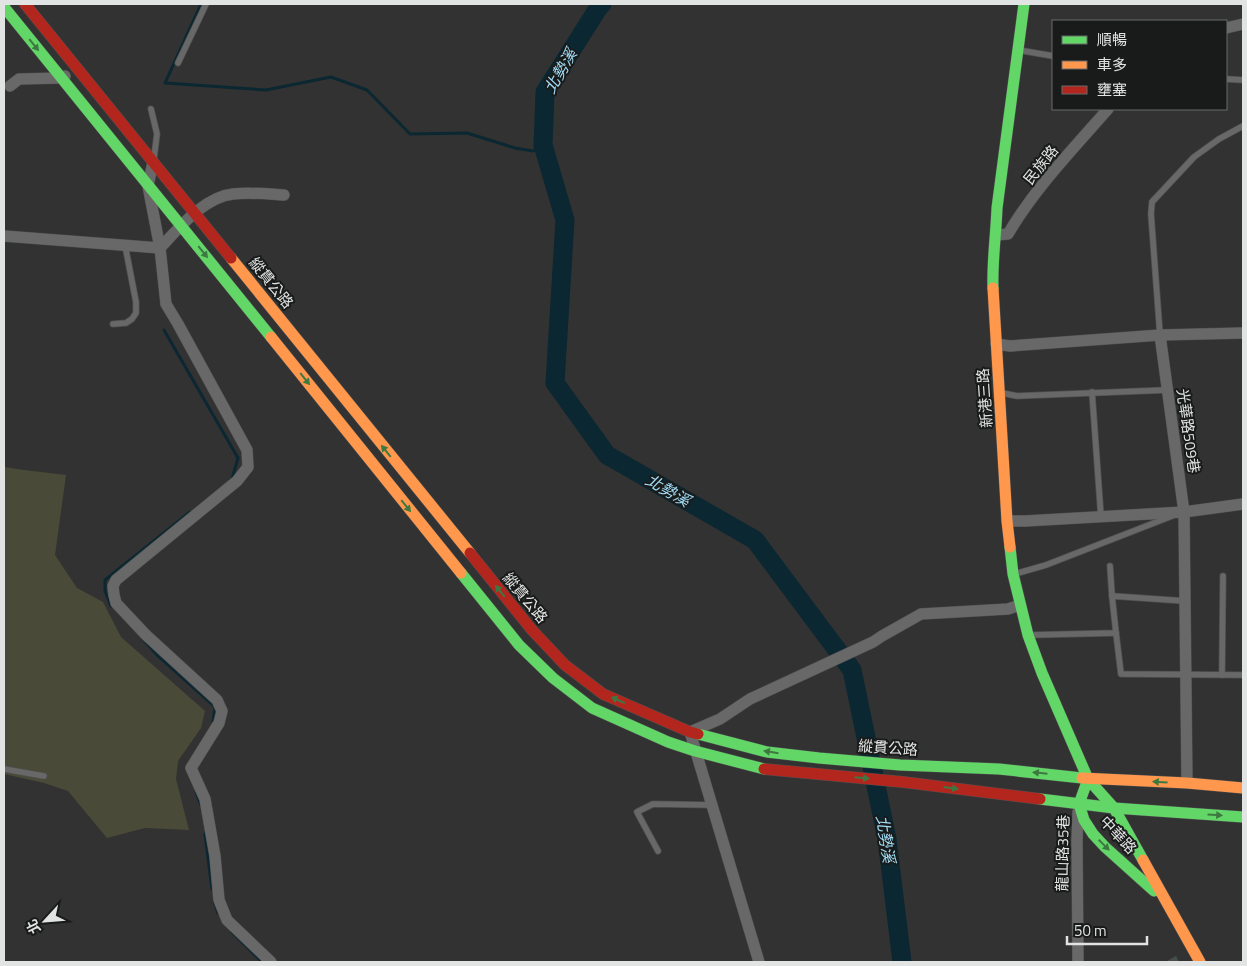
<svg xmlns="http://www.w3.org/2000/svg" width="1247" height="966" font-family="'Titillium Web','Noto Sans TC',sans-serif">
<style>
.green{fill:#4a4a38}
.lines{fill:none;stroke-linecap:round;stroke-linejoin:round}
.stream{stroke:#0b2732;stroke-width:3}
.river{stroke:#0b2732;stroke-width:19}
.building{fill:#464d4d}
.lane-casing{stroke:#4e4f4f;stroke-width:7}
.street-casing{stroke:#4e4f4f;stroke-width:12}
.fast-casing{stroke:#4e4f4f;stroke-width:12}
.slow-casing{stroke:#4e4f4f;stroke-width:12}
.jam-casing{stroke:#4e4f4f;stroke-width:12}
.lane{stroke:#686868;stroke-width:5.5}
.street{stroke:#686868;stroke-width:11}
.fast{stroke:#63d668;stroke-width:11}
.slow{stroke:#ff974d;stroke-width:11}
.jam{stroke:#b3261e;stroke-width:11}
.oneway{fill:#3e7841}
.labels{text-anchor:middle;stroke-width:4;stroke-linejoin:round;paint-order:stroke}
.street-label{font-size:15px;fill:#e2e4e3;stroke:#191b1a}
.water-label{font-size:16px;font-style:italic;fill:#a3dffa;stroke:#191b1a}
</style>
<rect width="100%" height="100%" fill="#323232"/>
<path class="green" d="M4,467L24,470L66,475L55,555L77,588L103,602L121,637L205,711L201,728L178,761L176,779L189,830L145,828L107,838L68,791L44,783L4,774Z"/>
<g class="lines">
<g class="stream">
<path d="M201,4L165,83L266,90L331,77L367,90L410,134L467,133L515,148L533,151L543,145"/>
<path d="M164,330L238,458L232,479L230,480"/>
<path d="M111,606L105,591V580L190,512"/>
<path d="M143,639L158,656L215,707L213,722"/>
<path d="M196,792L201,805"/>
<path d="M205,834L212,889"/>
<path d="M214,901L218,913"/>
<path d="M232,932L262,962"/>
</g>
<path class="river" d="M602,4L599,7L545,92L543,145L565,220L555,383L607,455L755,540L852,670L887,839L902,962"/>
</g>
<path class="building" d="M1176,956L1179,962H1165Z"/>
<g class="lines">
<g class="lane-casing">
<g id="lane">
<path d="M1018,50L1053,56"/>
<path d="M178,63L206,4"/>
<path d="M1226,79L1243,80"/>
<path d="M151,109L157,134L154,158"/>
<path d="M113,324L126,323L132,319L136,313V302L125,245"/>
<path d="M1160,335L1151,214L1152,202L1194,157L1219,139L1243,126"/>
<path d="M1092,392L1101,517"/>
<path d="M1002,393L1017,396L1167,390"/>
<path d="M1110,566L1112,596"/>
<path d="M1015,574L1046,565L1172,516"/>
<path d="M1116,633L1121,674L1243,675"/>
<path d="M1030,635L1116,633L1112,596L1185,601"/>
<path d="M1222,675L1223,576"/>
<path d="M4,769L44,776"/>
<path d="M658,851L637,812L653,804L711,805"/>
</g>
</g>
<g class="street-casing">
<g id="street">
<path d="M1226,28L1243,24"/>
<path d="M10,86L19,79L61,78L65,76"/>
<path d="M996,235L1008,234C1035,188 1073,149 1108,109"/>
<path d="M4,236L160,248L148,186L153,162"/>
<path d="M1160,335L1184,512L1187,783"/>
<path d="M996,344L1010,346L1160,335L1243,333"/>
<path d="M1007,521H1025L1184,512L1243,504"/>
<path d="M1078,812L1077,841L1078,962"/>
<path d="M271,962L227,920L219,900L215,856L205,799L191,768L219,723L222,711L217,700L146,635L116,603L114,595L113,586L116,580L237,481L248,467L247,450L178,324L166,304L160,248C179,228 204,197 233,194C250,192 267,194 284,195"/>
<path d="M759,962L690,732L720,719L750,699L873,642L882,636L921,614L1008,609L1020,605"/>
</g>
</g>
<g class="fast-casing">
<g id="fast">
<path d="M4,7L271,337"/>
<path d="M993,288C992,262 996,235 997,208L1024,4"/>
<path d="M1010,547L1013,574L1028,635L1042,673L1088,779L1114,808L1143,860"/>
<path d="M461,573L519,645L553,678L592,708L668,742L695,751L764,769"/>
<path d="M698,734L767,752L819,758L900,765L999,769L1082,778"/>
<path d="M1088,779L1079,804L1084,820L1093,834L1105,847L1154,891"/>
<path d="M1040,799L1114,808L1243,817"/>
</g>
</g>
<g class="slow-casing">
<g id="slow">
<path d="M231,258L470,553"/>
<path d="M993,288L1007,521L1010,547"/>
<path d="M271,337L461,573"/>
<path d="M1082,778L1187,783L1243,788"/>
<path d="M1143,860L1200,962"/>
</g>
</g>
<g class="jam-casing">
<g id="jam">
<path d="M25,4L231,258"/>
<path d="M470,553L532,630L565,665L603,694L690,732L698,734"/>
<path d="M764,769L903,782L1040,799"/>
</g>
</g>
<use href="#lane" class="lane"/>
<use href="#street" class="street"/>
<use href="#fast" class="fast"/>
<use href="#slow" class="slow"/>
<use href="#jam" class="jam"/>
</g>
<defs><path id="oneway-solid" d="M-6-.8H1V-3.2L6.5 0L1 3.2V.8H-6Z" transform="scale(1.25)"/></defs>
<g class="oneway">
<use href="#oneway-solid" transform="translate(34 45) rotate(51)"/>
<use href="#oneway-solid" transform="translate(203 252) rotate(51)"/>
<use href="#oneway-solid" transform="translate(305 379) rotate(51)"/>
<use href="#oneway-solid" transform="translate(386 451) rotate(-129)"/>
<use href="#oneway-solid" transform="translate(406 506) rotate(51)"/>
<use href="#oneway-solid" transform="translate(500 591) rotate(-129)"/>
<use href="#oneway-solid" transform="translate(618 700) rotate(-156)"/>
<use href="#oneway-solid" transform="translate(771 752) rotate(-171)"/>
<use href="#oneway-solid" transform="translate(1040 773) rotate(-174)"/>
<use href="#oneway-solid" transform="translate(862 778) rotate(5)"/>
<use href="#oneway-solid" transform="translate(1160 782) rotate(-177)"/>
<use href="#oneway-solid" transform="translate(951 788) rotate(7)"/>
<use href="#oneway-solid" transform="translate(1215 815) rotate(4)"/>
<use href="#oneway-solid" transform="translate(1104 845) rotate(45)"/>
</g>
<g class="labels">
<g class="street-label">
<text transform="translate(1041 165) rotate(-51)" y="5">民族路</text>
<text transform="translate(271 283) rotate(51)" y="5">縱貫公路</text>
<text transform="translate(985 398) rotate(-94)" y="5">新港三路</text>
<text transform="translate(1188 431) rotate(82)" y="5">光華路509巷</text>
<text transform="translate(525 598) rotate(50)" y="5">縱貫公路</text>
<text transform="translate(888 748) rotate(4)" y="5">縱貫公路</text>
<text transform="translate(1118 835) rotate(47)" y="5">中華路</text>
<text transform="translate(1063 853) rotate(-89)" y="5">龍山路35巷</text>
</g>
<g class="water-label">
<text transform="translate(560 71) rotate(-60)" y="6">北勢溪</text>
<text transform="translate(668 490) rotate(30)" y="6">北勢溪</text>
<text transform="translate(886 839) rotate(81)" y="6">北勢溪</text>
</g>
</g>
<rect width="1247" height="966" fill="none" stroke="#e2e4e3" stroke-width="10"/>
<rect x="1052" y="20" width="175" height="90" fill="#191b1a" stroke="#696b6a"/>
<rect x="1062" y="36" width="25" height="8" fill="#63d668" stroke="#696b6a"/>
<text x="1097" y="45" font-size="15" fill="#e2e4e3">順暢</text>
<rect x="1062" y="61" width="25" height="8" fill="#ff974d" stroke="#696b6a"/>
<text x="1097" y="70" font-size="15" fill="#e2e4e3">車多</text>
<rect x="1062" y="86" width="25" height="8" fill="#b3261e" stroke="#696b6a"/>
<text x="1097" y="95" font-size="15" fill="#e2e4e3">壅塞</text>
<g transform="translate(45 921) rotate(244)" stroke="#191b1a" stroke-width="4" paint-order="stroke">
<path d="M0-4L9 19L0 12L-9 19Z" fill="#e2e4e3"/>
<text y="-8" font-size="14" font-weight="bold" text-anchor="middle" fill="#e2e4e3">北</text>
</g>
<path d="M1067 936v8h80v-8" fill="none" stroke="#e2e4e3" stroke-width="2.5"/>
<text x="1074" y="936" font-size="15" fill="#e2e4e3" stroke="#191b1a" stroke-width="4" paint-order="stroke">50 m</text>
</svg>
